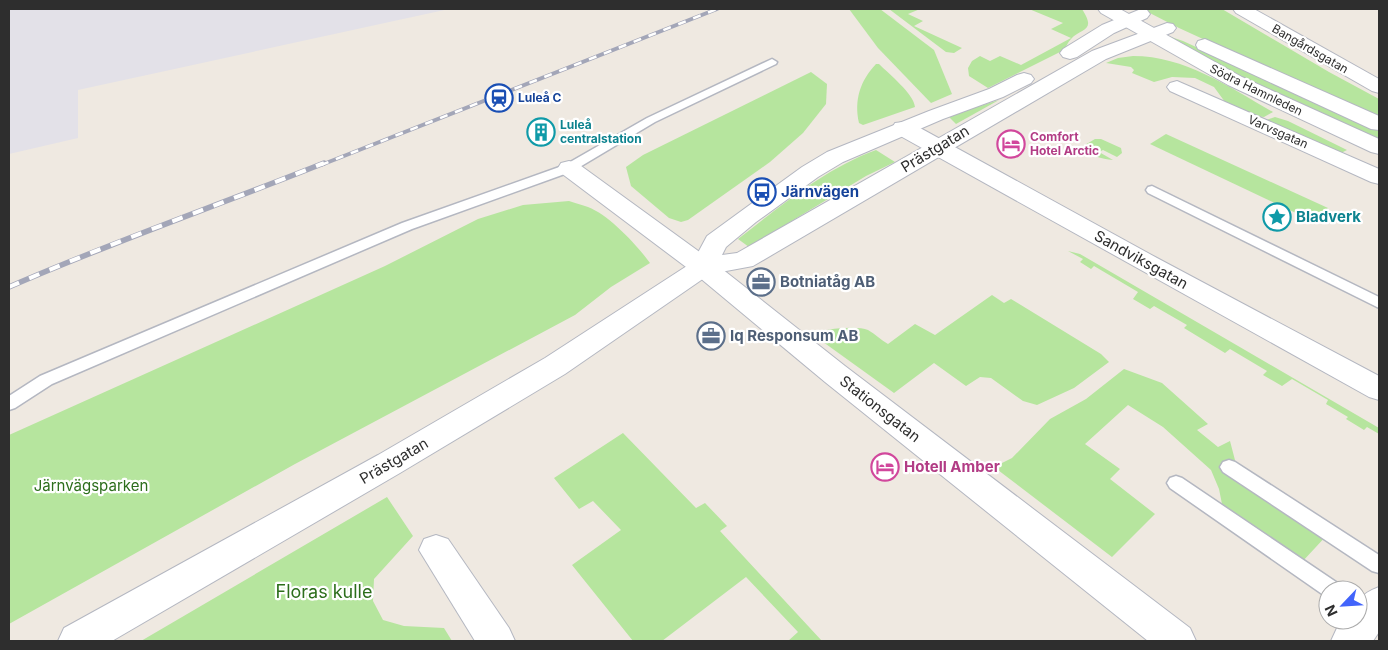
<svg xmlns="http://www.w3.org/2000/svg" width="1388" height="650" font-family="Inter,sans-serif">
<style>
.industrial{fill:#e3e1e8}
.green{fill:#b6e59e}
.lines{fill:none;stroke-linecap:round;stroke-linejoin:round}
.service-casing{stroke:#b4b7c1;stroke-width:3}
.minor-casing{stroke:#b4b7c1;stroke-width:2}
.tertiary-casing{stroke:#b4b7c1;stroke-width:2}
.secondary-casing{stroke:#b4b7c1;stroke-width:2}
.service{fill:#fff;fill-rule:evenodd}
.minor{fill:#fff;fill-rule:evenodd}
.tertiary{fill:#fff;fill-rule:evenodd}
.secondary{fill:#fff;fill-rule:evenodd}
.rail-far1-casing{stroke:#a3a6b8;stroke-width:4}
.rail-casing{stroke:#a3a6b8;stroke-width:5.5}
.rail-far1{stroke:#fff;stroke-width:2.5;stroke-dasharray:8;stroke-linecap:butt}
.rail{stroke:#fff;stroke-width:4;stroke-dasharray:11;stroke-linecap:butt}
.labels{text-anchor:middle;stroke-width:4.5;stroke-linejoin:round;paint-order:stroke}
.far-street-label{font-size:12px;fill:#2e2e2e;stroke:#fff}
.far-transit-label{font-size:12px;font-weight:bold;fill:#164399;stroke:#fff;text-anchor:start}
.far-culture-label{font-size:12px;font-weight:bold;fill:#0d838f;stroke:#fff;text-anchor:start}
.far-hotel-label{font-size:12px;font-weight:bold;fill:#b23c85;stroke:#fff;text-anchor:start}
.street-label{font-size:15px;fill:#2e2e2e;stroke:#fff}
.transit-label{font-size:15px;font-weight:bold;fill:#164399;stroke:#fff;text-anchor:start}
.culture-label{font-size:15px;font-weight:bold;fill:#0d838f;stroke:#fff;text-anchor:start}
.service-label{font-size:15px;font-weight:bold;fill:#4e5e75;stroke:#fff;text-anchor:start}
.hotel-label{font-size:15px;font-weight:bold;fill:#b23c85;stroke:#fff;text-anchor:start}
.park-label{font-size:15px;fill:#2c6e1b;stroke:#fff}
.near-park-label{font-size:18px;fill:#2c6e1b;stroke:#fff}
</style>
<rect width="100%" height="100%" fill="#efe9e1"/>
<path class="industrial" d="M9,9H449L78,90V138L9,154Z"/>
<g class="green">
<path d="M849,9H880L934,50L952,94L931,103L878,48Z"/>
<path d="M889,9H920L908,14L923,21L914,26L962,48L954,53L946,52Z"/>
<path d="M1029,9H1082C1097,32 1081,28 1071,39C1068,42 1066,47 1064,50L988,88L969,76L968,68L972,61L980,56L990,61L1000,56L1021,65L1071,38L1051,29L1063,23Z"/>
<path d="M1142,9H1222L1329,72L1379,99V120L1179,28Z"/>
<path d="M1162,34L1183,41L1379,131V141L1252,83Z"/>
<path d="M1133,56C1185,56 1229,87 1273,112L1264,117L1254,116L1231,106L1225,102L1214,87L1195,78L1172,77L1154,82L1132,73L1134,70L1131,67L1106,63L1118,58Z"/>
<path d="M876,64H879C889,74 914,94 915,107L863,125L859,123C854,100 860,81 876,64Z"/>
<path d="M811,72L827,84L826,104L803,133L770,162L688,220L681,222L669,218L631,186L626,167L643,155Z"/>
<path d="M999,100L956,124L948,116Z"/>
<path d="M1275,117L1288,121L1347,150L1341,153L1266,120Z"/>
<path d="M1166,134L1328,208L1313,221L1150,144Z"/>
<path d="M1095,139H1101L1121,148L1122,153L1117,157L1103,150L1099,152L1113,160C1101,159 1090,156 1083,146Z"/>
<path d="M876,150L895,162L866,176L749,247L738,239C781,206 824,169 876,150Z"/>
<path d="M569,201C575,203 582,205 588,207C609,215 637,245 650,263L611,287L575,315L295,464L9,624V435L385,266L478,219L523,205Z"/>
<path d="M1068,251L1080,254L1379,428V434L1367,427L1364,430L1346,419L1348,417L1326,404L1328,400L1292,379L1282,386L1263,375L1267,371L1230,349L1225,353L1184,328L1187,325L1154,306L1150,309L1133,299L1138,292L1094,266L1091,269L1080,262L1083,259Z"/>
<path d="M992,295L1004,303L1011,299L1101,354L1109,362L1074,388L1037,405L1023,401L991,378L980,377L966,386L934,363L894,393L812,334C822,329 857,325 868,330C875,334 881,340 888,344L915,324L935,335Z"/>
<path d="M1124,369L1162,383L1208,424L1197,430L1218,447L1230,441L1236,464L1328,534L1302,562L1222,504L1219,489L1211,470L1163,427L1128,405L1085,444L1120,469L1110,479L1155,514L1112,557L994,467L1012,458L1050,419L1086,399Z"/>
<path d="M623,433L696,508L705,503L727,526L720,531L822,641H788L798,632L746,577L662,641H633L572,565L621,530L593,501L579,509L554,478Z"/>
<path d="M387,497L413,536L374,579L373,601L383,620L404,626L444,628L452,641H141Z"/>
</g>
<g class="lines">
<g class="service-casing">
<g id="service">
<path d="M772,59L777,62L776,64L655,122L573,171L412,229L52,384L15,408L9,410V396L40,376L402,223L565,165L647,118Z"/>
<path d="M1152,186L1379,297V308L1148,193L1146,190L1148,187Z"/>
<path d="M1229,460L1235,462L1379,555V573L1372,571L1223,472L1220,467L1223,462Z"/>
<path d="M1176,476L1182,478L1339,584L1342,590H1328V597L1325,596L1170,488L1167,483L1170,478Z"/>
</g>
</g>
<g class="minor-casing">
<g id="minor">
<path d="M1233,9H1254L1379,79V93L1372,91L1236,13Z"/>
<path d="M1177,81L1379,169V184L1371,182L1170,91L1167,87L1170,83Z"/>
<path d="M903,122L911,123L1157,258L1379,376V400L1369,397L895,133L892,128L895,123Z"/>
<path d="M569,161L577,163L712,261L845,366L1190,628L1196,641H1148L825,382L694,273L561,173L558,168L561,163Z"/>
<path d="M436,535L448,539L509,628L515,641H475L419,550L424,539Z"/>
<path d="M1379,587V632L1373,641H1331L1337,628L1344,620H1358C1358,599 1359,595 1379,587Z"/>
</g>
</g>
<g class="tertiary-casing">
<g id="tertiary">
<path d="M1141,9L1147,10L1150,14L1147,18L1114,33L1077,57L1070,59L1063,57L1060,53L1063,49L1102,25Z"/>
<path d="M1167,23L1173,24L1176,28L1173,32L1106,59L753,266L710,274L565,374L400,473L112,641H58L64,628L378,455L545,358L693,262L707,236L802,167L827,152L929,111L989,89L1017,75L1024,73L1031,75L1034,79L1031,83L1003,97L943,119L843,162L818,177L756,222L726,247L722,255L737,253L1092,51Z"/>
</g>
</g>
<g class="secondary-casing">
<g id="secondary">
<path d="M1098,9H1120L1242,77L1379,139V154L1371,152L1228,85L1101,13Z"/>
<path d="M1205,39L1379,116V130L1371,129L1198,49L1196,45L1198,41Z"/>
</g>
</g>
<use href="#service" class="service"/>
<use href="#minor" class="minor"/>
<use href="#tertiary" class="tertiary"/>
<use href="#secondary" class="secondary"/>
<g class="rail-far1-casing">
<path id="rail-far1" d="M321,165L717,9"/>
</g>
<g class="rail-casing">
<path id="rail" d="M9,287C112,242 219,205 324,163"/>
</g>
<use href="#rail-far1" class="rail-far1"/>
<use href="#rail" class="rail"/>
</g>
<defs>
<g id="station-ring" transform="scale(1.4375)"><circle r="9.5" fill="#fff" stroke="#1a4fb4" stroke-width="1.5"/><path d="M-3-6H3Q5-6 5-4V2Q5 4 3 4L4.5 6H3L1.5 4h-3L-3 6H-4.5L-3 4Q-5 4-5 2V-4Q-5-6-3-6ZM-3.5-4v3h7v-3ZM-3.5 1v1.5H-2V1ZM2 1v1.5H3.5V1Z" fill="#1a4fb4"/></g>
<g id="building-ring" transform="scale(1.4375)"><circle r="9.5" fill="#fff" stroke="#0f9aa8" stroke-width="1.5"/><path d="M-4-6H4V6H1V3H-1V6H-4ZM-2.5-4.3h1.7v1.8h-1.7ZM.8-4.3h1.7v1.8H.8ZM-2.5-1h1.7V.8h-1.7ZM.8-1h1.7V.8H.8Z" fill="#0f9aa8"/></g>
<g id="hotel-ring" transform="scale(1.4375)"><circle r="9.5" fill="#fff" stroke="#d1479c" stroke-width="1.5"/><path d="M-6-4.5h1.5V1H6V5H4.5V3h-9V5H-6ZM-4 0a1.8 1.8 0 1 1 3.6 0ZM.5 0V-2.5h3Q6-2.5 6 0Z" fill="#d1479c"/></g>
<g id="bus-ring" transform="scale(1.4375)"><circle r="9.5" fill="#fff" stroke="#1a4fb4" stroke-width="1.5"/><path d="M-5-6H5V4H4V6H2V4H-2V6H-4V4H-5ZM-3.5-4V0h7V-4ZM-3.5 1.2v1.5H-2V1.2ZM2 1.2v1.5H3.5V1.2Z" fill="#1a4fb4"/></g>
<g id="sight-ring" transform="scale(1.4375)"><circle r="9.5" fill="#fff" stroke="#0f9aa8" stroke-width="1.5"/><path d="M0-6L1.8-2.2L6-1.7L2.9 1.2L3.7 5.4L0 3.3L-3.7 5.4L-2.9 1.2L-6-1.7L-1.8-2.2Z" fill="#0f9aa8"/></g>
<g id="office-ring" transform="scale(1.4375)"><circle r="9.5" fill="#fff" stroke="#5c6f8a" stroke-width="1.5"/><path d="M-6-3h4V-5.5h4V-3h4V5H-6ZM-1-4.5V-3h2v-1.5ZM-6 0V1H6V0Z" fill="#5c6f8a"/></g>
</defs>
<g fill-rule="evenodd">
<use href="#station-ring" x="499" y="98"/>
<use href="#building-ring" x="541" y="132"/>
<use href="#hotel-ring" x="1011" y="144"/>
<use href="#bus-ring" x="762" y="192"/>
<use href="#sight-ring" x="1277" y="217"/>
<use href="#office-ring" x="761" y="282"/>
<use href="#office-ring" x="711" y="336"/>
<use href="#hotel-ring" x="885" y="467"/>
</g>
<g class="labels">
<g class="far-street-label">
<text transform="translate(1310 49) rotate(30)" y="4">Bangårdsgatan</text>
<text transform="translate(1256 90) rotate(26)" y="4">Södra Hamnleden</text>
<text transform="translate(1278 132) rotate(24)" y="4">Varvsgatan</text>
</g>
<g class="far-transit-label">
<text x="518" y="102">Luleå C</text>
</g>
<g class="far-culture-label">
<text x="560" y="129">Luleå<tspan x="560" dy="14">centralstation</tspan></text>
</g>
<g class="far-hotel-label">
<text x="1030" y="141">Comfort<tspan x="1030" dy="14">Hotel Arctic</tspan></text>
</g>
<g class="street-label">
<text transform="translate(935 149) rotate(-31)" y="5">Prästgatan</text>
<text transform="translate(1141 260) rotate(29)" y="5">Sandviksgatan</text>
<text transform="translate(880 409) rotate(38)" y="5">Stationsgatan</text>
<text transform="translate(394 461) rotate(-30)" y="5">Prästgatan</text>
</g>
<g class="transit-label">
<text x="781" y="197">Järnvägen</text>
</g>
<g class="culture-label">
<text x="1296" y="222">Bladverk</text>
</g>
<g class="service-label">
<text x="780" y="287">Botniatåg AB</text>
<text x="730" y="341">Iq Responsum AB</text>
</g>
<g class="hotel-label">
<text x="904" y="472">Hotell Amber</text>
</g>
<g class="park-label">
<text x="91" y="491">Järnvägsparken</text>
</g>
<g class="near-park-label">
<text x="324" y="598">Floras kulle</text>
</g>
</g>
<rect width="1388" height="650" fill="none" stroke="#2e2e2e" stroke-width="20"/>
<g transform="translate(1343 605) rotate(245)"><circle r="24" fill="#ffffff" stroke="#ababab"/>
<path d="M0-4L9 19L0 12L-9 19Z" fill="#4264fb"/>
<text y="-8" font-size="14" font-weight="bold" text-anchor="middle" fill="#2e2e2e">N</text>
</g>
</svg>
